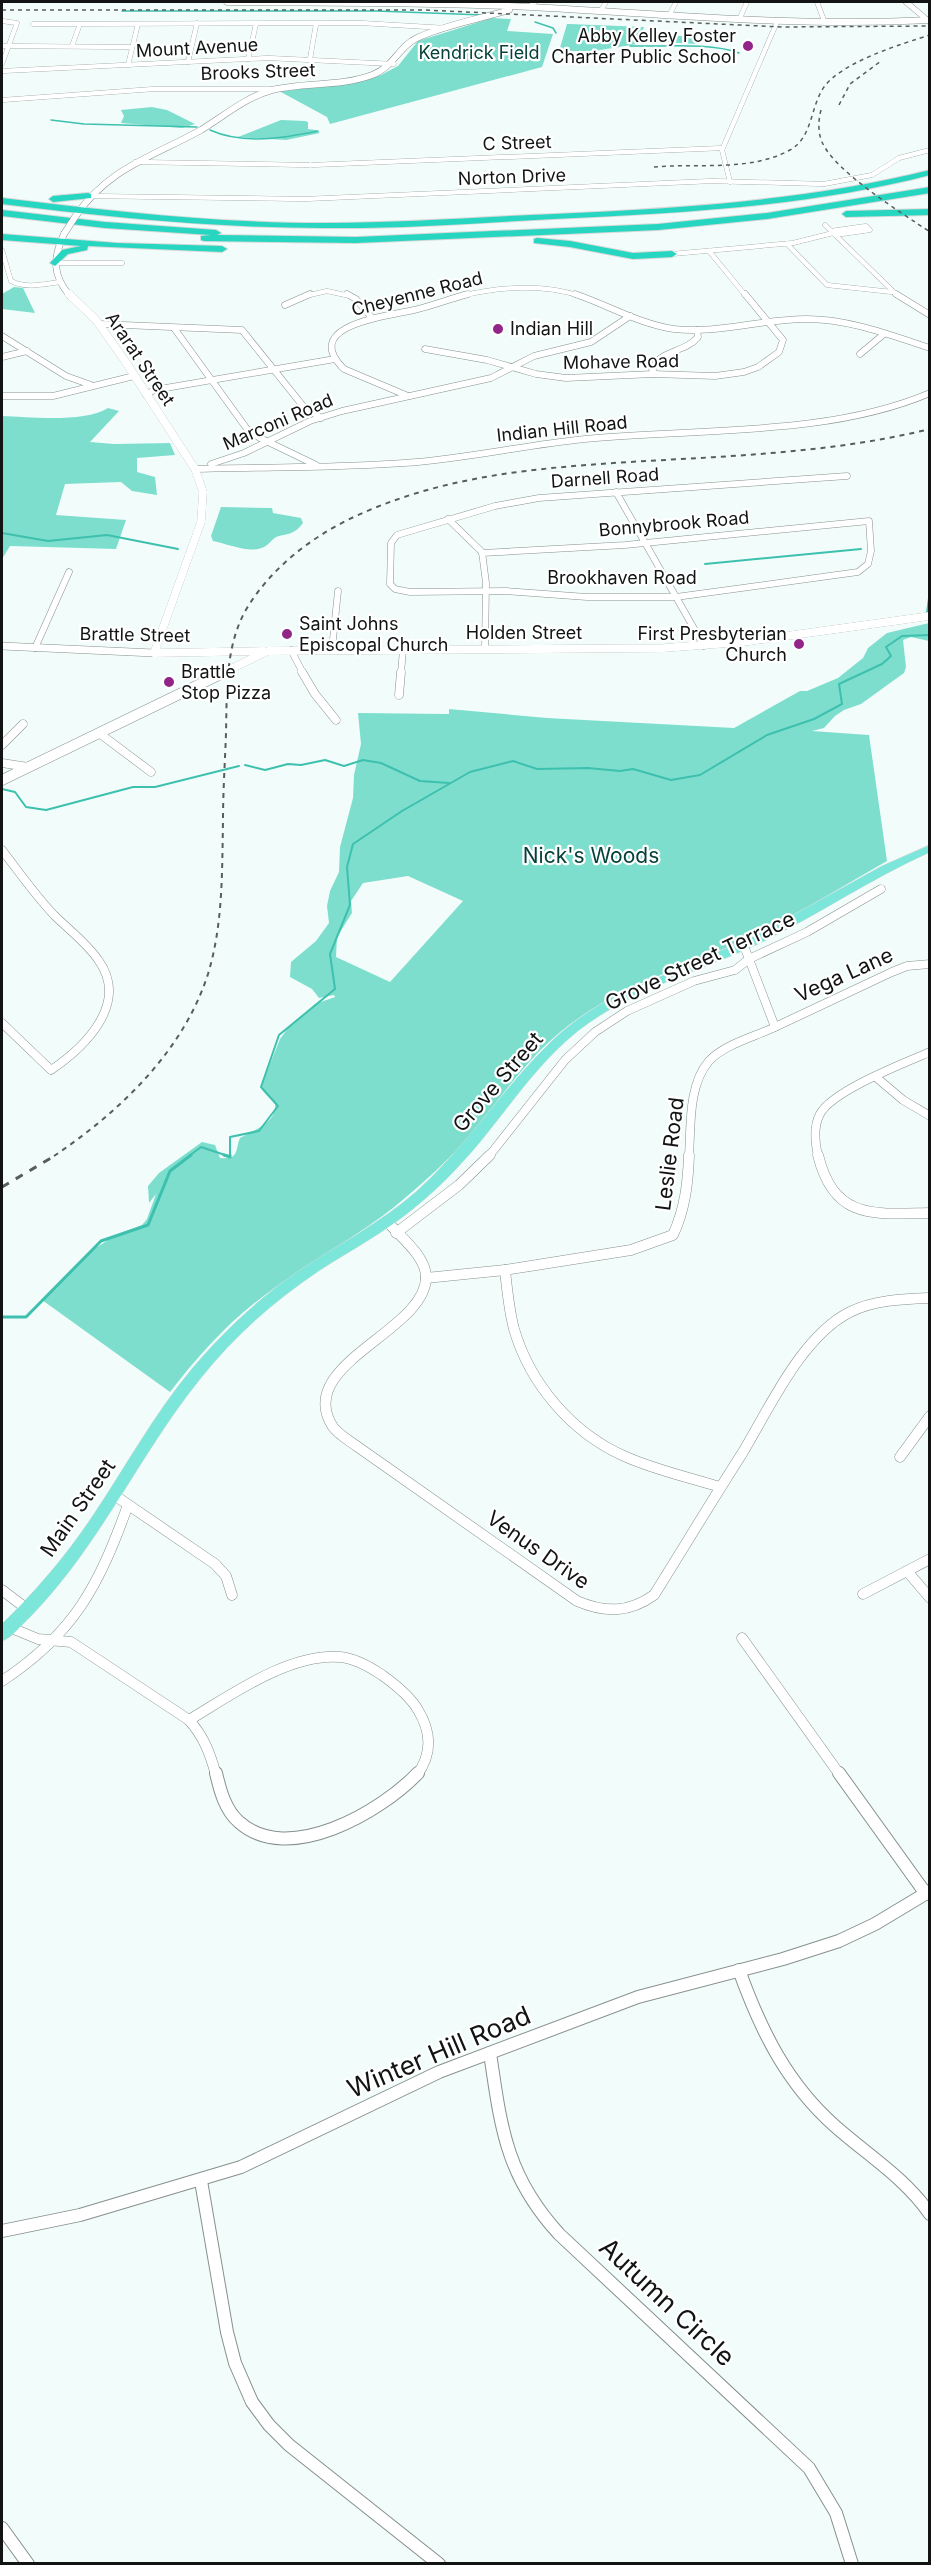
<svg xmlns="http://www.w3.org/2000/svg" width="931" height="2565" font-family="Inter,sans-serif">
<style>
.green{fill:#7edece;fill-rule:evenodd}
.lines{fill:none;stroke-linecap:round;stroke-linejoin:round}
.stream-far2{stroke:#3ec0ae;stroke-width:1.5}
.stream-far1{stroke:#3ec0ae;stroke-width:2}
.stream{stroke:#3ec0ae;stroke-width:3}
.minor-far4-casing{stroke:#87908e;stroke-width:5}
.minor-far3-casing{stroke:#87908e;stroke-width:7}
.minor-far2-casing{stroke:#87908e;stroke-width:9}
.minor-far1-casing{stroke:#87908e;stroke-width:11}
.minor-casing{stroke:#87908e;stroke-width:14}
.tertiary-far1-casing{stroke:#87908e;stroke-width:6}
.tertiary-casing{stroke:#87908e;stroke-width:8}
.secondary-far2-casing{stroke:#87908e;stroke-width:7}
.secondary-far1-casing{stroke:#87908e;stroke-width:8}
.secondary-casing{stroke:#87908e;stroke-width:11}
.primary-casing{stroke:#d9d9d9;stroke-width:1}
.motorway-casing{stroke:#d9d9d9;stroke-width:2}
.minor-far4{stroke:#fff;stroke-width:4.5}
.minor-far3{stroke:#fff;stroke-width:6}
.minor-far2{stroke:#fff;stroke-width:8}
.minor-far1{stroke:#fff;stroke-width:10}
.minor{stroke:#fff;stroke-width:12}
.tertiary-far1{stroke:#fff;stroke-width:5}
.tertiary{stroke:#fff;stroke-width:7}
.secondary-far2{stroke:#fff;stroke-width:6}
.secondary-far1{stroke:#fff;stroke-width:8}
.secondary{stroke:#fff;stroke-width:10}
.primary{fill:#7de6da;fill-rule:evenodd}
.motorway{fill:#26d6c1;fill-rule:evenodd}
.rail-far2{stroke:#585d5c;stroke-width:1.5;stroke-dasharray:4 4;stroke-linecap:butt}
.rail-far1{stroke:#585d5c;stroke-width:2;stroke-dasharray:5 5;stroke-linecap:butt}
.rail{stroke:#585d5c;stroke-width:3;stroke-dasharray:8 8;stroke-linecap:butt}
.secondary-bridge-casing{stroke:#87908e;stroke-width:7;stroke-linecap:butt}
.secondary-bridge{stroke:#fff;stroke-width:6}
.poi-dot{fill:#922688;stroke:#fff;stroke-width:2}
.labels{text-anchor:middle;stroke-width:4.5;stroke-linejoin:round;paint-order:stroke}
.far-poi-label{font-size:18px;fill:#111413;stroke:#fff;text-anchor:start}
.far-street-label{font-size:18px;fill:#111413;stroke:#fff}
.far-park-label{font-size:18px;fill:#06423a;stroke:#fff}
.park-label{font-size:21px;fill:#06423a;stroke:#fff}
.street-label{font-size:21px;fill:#111413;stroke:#fff}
.near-street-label{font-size:26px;fill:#111413;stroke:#fff}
</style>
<rect width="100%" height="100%" fill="#f2fdfb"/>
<g class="green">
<path d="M492,18L511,19L507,31L553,34L542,67L330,124L327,117L279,91L340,85L381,75L398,66L418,41Z"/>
<path d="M567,24H570L644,27L638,44L594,51H559Z"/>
<path d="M651,34L696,37L695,44L649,41Z"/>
<path d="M152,107L167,110L195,124L182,128L121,123L124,116L121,110Z"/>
<path d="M281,120L305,121L308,122V129L316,130L320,133L286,140L238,137Z"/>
<path d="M14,287L23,288L35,313L2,309V294Z"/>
<path d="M108,408L119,411L90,442L114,444L170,443L175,455L137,458V472L155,477L157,495L132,491L121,482L65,484L56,515L126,520L116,549L10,546L2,559V416C30,417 84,423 108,408Z"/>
<path d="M221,507L272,508L273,513L301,518L303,523C296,533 289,534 279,536C273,537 270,544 264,547C250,554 228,544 213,541L211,536Z"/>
<path d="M929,623V641L911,637L903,640L906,667L904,673L861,704L844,710L835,716L824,728L812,731L869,735L887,861C841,887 796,916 748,938C687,967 623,984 569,1025C529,1056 506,1091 475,1129C451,1159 422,1184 393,1208C352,1240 306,1264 265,1295C228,1322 198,1356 170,1392L42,1300L94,1249L116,1235L142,1225L147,1219L156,1194L149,1203L148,1186L159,1173L202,1142L215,1145L220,1158C240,1160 235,1149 240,1138C253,1130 277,1123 275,1104L263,1091L262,1084L280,1039L288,1028L315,1004L335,997L334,995L319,998L312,989L290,977L291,962L316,941L329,923L327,906L330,891L339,872L340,847L353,798L354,775L361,744L358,713L449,714V709L547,718L734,728L800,691H807L838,678L863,658L868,648L887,633ZM408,876L463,901L390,982L336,957L337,937L352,913L351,901L363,883Z"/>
</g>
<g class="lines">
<g class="stream-far2">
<path d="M122,11H377L483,15"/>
<path d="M535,22L553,28L556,33"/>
<path d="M630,46C662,47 709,42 739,53"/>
<path d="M51,120L84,124L197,127"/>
<path d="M210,130C243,145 284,138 318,131"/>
</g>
<g class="stream-far1">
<path d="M2,533L48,541L107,535L178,549"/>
<path d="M705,564L861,549"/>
<path d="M927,613L930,591"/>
<path d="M245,765L265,770L288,764L301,765L325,760L344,766L363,760L381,763L420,781L449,783"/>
<path d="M2,789L15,792L26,807L46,810L133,787H155L239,766"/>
<path d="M189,1156L201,1147L228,1156"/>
<path d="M230,1156V1137L259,1131L278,1106L261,1087L279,1035L335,989L330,954L350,905L347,867L353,844L402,811L470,772L513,761L537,769L588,768L620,771L633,769L671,780L700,775L767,735L814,719L842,704L839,684L882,664L891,656L886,647L902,636L930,635"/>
</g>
<g class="stream">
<path d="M224,1155L230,1157V1155"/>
<path d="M2,1317H26L101,1241L148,1225L170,1171L191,1155"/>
</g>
<g class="minor-far4-casing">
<g id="minor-far4">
<path d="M817,2L825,23"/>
<path d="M529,7L535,2"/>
<path d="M600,12L606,2"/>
<path d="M669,16L676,2"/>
<path d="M739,20L747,2"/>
<path d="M2,21L17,23L2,64"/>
<path d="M33,24L361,23L446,28"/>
<path d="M2,46L131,47"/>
<path d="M72,46L80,24"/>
<path d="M248,59L256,24"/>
<path d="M310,59L316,24"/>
<path d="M188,62L197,23"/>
<path d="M128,65L138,24"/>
<path d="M2,71L268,58L394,64"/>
<path d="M2,100L154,89H276"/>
<path d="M135,162L309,165"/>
<path d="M312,165L723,148"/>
<path d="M730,182L722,150L777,22"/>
<path d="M88,196L305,199L712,181L824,184L872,175L899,158L930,150"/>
<path d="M825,225L898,296"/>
<path d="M831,231L866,226L870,230L835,235"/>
<path d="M787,244L827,285L892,292"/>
<path d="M2,250L11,281C26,289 44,284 60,282"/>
<path d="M709,251L746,296"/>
<path d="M672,254L793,243L833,233"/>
<path d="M55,263H122"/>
<path d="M305,296L327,291L350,296"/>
<path d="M461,296C499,287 543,284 580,296"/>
</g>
</g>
<g class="minor-far3-casing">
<g id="minor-far3">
<path d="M347,294L356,299L372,318"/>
<path d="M575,294C608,305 639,324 674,329C718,334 762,319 806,319C849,319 890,335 930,348"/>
<path d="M896,294L930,315"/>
<path d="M285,305L310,294"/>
<path d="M100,324L242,330L303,406L321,418"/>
<path d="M174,328L247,429L260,438L316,465"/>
<path d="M2,336L66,376L91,385"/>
<path d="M425,349L487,360L536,374L566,378L653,374L715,376L744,372L758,367L779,352L783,340L745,294"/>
<path d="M860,354L884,334"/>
<path d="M2,357L27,351"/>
<path d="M655,374L652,369C661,349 685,353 698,337L697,330"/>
<path d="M146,395L154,390L335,359"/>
<path d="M2,396H53L134,376"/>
<path d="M408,396L344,369C299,325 388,316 414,310C432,306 449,299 468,294"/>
<path d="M211,464L244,453L310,421L342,411L491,378L534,356L591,342L630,316"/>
<path d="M195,469C265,467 335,468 404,463C465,459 524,445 585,439C695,428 827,437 930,393"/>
<path d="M616,492L704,646"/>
<path d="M448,519L482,552L486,583L485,649"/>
<path d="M482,553L625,545L869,521L871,551L868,564L858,572L676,597H587L506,591L410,592L395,589L390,584L391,543L397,535L495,506L539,498L847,476"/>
<path d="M35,648L69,572"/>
<path d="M332,649L338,591"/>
<path d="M291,650L303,673"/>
<path d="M401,673L403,650"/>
</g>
</g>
<g class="minor-far2-casing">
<g id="minor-far2">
<path d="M302,672L315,694L336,720"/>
<path d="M399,695L401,672"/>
<path d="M99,733L151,772"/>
<path d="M2,745L23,724"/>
<path d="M2,763L28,767"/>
<path d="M2,850C19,872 35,895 54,915C69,930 87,943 99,961C129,1004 85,1047 51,1070L2,1023"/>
<path d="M775,1027L892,972L907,966L930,964"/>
<path d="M877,1078L903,1100L930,1116"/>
<path d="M489,1156L565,1060L595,1032L627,1011L694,981L735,970L749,959L807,932L881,889"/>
<path d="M689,1156C691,1127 688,1085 709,1061C725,1044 754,1037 775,1027L744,946"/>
<path d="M818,1156C815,1143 813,1127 820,1114C832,1091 904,1063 930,1052"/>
</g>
</g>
<g class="minor-far1-casing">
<g id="minor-far1">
<path d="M818,1155C834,1220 873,1214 930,1213"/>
<path d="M387,1221C399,1236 425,1255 426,1276C428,1331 292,1364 333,1427C339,1435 350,1441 358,1447L577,1601C605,1613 629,1613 654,1595C684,1547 713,1499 743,1452C770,1407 802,1336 850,1312C874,1300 903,1299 930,1298"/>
<path d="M396,1233L459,1185L490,1155"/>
<path d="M505,1270C507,1290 509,1310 514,1329C530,1384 572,1433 624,1456C655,1470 688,1477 720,1487"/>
<path d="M426,1278L505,1270L631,1250L673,1235C685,1209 688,1183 689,1155"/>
<path d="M900,1457L930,1416"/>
<path d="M114,1495L215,1564L226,1576L232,1595"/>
<path d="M907,1571L930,1598"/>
<path d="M2,1590L27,1609"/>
<path d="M863,1594L930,1559"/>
<path d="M9,1627L38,1639L71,1642L189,1720"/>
<path d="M742,1638L840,1775"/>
<path d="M2,1681C75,1633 99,1585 128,1505"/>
<path d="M189,1720C204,1737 210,1753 216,1775"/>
<path d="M189,1720C231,1695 289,1653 340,1657C355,1658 370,1667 382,1675C396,1685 410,1696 418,1710C432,1733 432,1754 417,1775"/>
</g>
</g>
<g class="minor-casing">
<g id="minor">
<path d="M216,1773C220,1790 225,1810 239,1822C288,1866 381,1812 418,1773"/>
<path d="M839,1773L926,1894"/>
<path d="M739,1970C761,2031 787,2084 836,2127C869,2156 905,2178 930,2214"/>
<path d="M490,2053C501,2128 506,2176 559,2234L809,2468L836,2513L852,2564"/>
<path d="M201,2181L227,2332L235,2363L252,2402L269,2425L289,2445L439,2564"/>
<path d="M2,2231L80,2215L241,2167L439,2072L638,1997L783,1959L839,1941L875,1924L930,1891"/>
<path d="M2,2528L28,2564"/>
</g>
</g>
<g class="tertiary-far1-casing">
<path id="tertiary-far1" d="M906,2L925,18"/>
</g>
<g class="tertiary-casing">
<path id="tertiary" d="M2,646L154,653"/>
</g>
<g class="secondary-far2-casing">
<g id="secondary-far2">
<path d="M227,2C328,3 430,2 531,7C664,14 796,27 930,20"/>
<path d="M75,217C108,168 152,157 201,130C224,116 246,97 272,90C305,82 340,87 372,75C394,67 399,46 417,38C444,25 480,19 509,10"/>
<path d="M64,234C53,258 52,275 70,296"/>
</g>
</g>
<g class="secondary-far1-casing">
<g id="secondary-far1">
<path d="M69,294L96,320L125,361L195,469L203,492L201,522L154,653L264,651"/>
<path d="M222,673L268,651L664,648L743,642L930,616"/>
</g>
</g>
<g class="secondary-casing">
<path id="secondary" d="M2,780L225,672"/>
</g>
<g class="primary-casing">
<path id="primary" d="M930,845V852C872,878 821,913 764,941C703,971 635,987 579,1030C541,1060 514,1100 484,1137C463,1163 440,1187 414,1208C385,1232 351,1250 320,1270C275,1300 234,1336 200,1379C138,1456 101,1544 30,1617C21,1625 13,1637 2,1641V1624C35,1592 66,1556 92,1517C125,1468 153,1416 191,1370C222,1333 257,1300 297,1272C337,1245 381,1223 417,1191C469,1144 504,1086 554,1039C572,1022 592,1009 613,997L755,936L882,866Z"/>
</g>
<g class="motorway-casing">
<g id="motorway">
<path d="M930,170V175C806,207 680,213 553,219C477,223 400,229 324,228C216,228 108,217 2,204V198C109,211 216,223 324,223C401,223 477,217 554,214C681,208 806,201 930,170Z"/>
<path d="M930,187V193L767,219L658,230L356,243L204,241L201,240V236L211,235L105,228L2,216V210L105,222L216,230L221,233L217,235L356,237L658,224L767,213Z"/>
<path d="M88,193L91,194V198L53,202L49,199L53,196Z"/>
<path d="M930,209V215L846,217L842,214L846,211Z"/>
<path d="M2,234L117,243L222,246L227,249L222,252L88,246L87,250L68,254L55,266L50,263L62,250L81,246L2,240Z"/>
<path d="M537,238L570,241L633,253L672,251L677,254L672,257L633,259L570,247L534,243V239Z"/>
</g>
</g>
<use href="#minor-far4" class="minor-far4"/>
<use href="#minor-far3" class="minor-far3"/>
<use href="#minor-far2" class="minor-far2"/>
<use href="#minor-far1" class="minor-far1"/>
<use href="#minor" class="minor"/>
<use href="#tertiary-far1" class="tertiary-far1"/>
<use href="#tertiary" class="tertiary"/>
<use href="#secondary-far2" class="secondary-far2"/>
<use href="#secondary-far1" class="secondary-far1"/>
<use href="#secondary" class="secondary"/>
<use href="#primary" class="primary"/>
<use href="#motorway" class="motorway"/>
<g class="rail-far2">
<path d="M2,10H424L782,27L930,26"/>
<path d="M839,105L850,84L881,61"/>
<path d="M821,110C818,121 818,132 822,142C835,172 902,213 930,232"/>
<path d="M654,167C697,163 750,172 790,150C813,137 810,107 824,87C842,62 901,44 930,35"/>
</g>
<path class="rail-far1" d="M54,1156C119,1112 183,1052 208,974C223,925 222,872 223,821C223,791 225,762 226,733C227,691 225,645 247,608C274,564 318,532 365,512C450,475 538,468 629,462C730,456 832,453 930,429"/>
<path class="rail" d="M2,1187L56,1155"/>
<g class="secondary-bridge-casing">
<path id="secondary-bridge" d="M64,234L75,217"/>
</g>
<use href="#secondary-bridge" class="secondary-bridge"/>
</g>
<g class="poi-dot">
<circle cx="748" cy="46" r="6"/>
<circle cx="498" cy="329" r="6"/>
<circle cx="287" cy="634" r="6"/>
<circle cx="799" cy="644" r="6"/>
<circle cx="169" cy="682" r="6"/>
</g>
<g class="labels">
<g class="far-poi-label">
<text x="736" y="42" text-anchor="end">Abby Kelley Foster<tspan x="736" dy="21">Charter Public School</tspan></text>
<text x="510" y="335">Indian Hill</text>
<text x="299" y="630">Saint Johns<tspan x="299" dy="21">Episcopal Church</tspan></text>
<text x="787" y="640" text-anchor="end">First Presbyterian<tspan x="787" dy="21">Church</tspan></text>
<text x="181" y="678">Brattle<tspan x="181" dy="21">Stop Pizza</tspan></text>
</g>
<g class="far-street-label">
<text transform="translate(197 48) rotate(-3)" y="6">Mount Avenue</text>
<text transform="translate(258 72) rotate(-2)" y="6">Brooks Street</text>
<text transform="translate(517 143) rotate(-2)" y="6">C Street</text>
<text transform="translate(512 177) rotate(-2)" y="6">Norton Drive</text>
<text transform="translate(417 294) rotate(-14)" y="6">Cheyenne Road</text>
<text transform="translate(140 359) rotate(56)" y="6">Ararat Street</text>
<text transform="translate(621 362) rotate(-1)" y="6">Mohave Road</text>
<text transform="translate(278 422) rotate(-23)" y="6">Marconi Road</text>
<text transform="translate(562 429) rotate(-6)" y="6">Indian Hill Road</text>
<text transform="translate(605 478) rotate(-4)" y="6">Darnell Road</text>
<text transform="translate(674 524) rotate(-5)" y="6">Bonnybrook Road</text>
<text x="622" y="584">Brookhaven Road</text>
<text x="524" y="639">Holden Street</text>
<text transform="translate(135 635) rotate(1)" y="6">Brattle Street</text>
</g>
<g class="far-park-label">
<text x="479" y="59">Kendrick Field</text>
</g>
<g class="park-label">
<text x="591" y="863">Nick's Woods</text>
</g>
<g class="street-label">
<text transform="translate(700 961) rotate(-25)" y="7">Grove Street Terrace</text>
<text transform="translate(844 975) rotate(-24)" y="7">Vega Lane</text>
<text transform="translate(498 1082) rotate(-49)" y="7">Grove Street</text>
<text transform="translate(670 1154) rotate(-83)" y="7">Leslie Road</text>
<text transform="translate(78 1508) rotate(-55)" y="7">Main Street</text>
<text transform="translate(538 1550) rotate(35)" y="7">Venus Drive</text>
</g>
<g class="near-street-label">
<text transform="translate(439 2052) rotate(-23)" y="9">Winter Hill Road</text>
<text transform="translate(667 2302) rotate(43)" y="9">Autumn Circle</text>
</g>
</g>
<rect width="931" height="2565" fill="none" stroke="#111413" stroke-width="6"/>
</svg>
